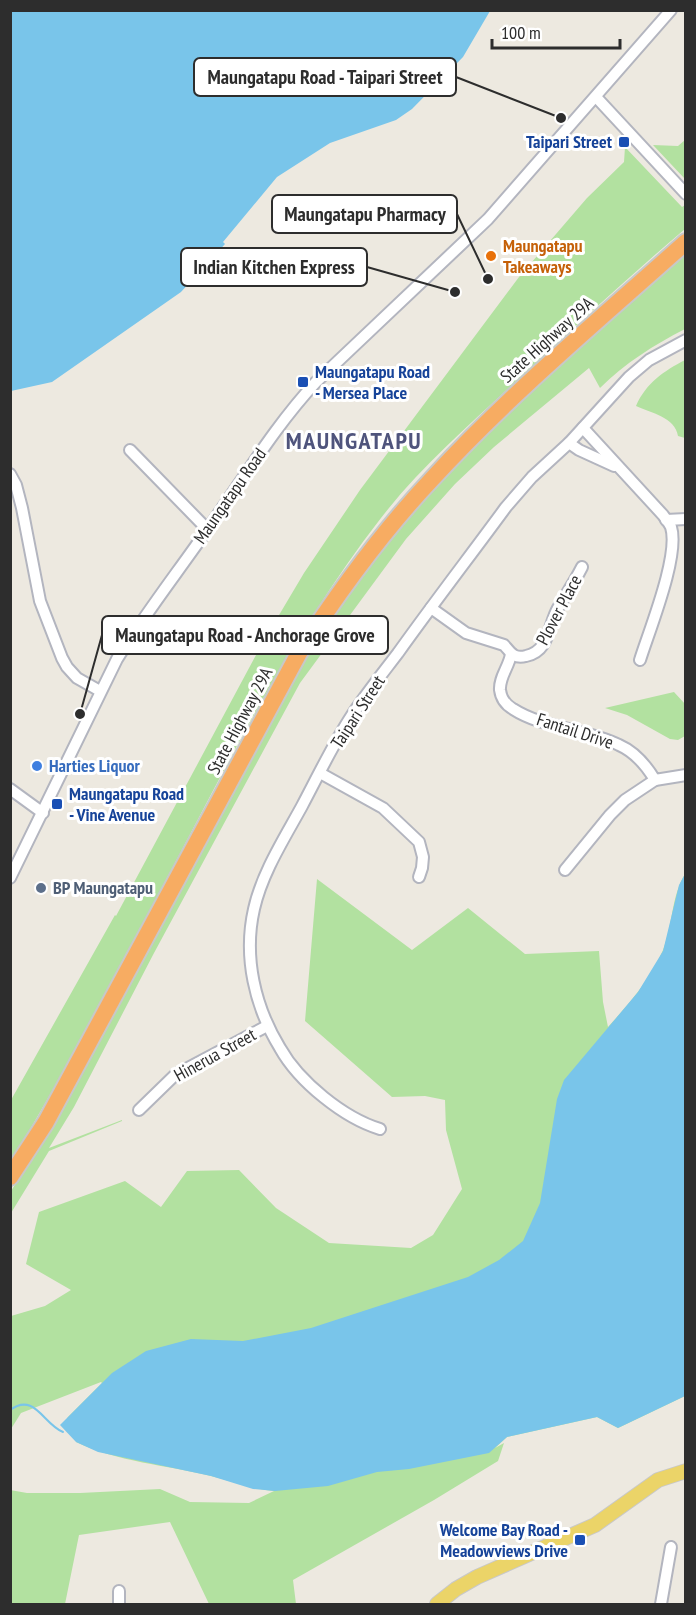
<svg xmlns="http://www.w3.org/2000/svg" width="696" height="1615" font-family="'PT Sans Narrow',sans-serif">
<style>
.green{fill:#b2e1a0}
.water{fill:#79c5ea}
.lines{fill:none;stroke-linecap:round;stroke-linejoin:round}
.stream{stroke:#79c5ea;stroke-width:2}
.minor-casing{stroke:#b3b5bf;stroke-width:14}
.major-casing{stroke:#c8c8c8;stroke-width:16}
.highway-casing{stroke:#c8c8c8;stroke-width:20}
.minor{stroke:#fff;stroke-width:10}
.major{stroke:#ebd468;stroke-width:14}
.highway{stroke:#f7ac62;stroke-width:16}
.transit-dot{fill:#1a4fb4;stroke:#fff;stroke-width:2}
.food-dot{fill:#e8710a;stroke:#fff;stroke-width:2}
.shop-dot{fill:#3f7fe0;stroke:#fff;stroke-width:2}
.service-dot{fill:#5c6f8a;stroke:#fff;stroke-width:2}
.labels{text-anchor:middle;stroke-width:6;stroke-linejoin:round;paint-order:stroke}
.transit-label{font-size:18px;font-weight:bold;fill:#164399;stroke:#fff;text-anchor:end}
.food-label{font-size:18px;font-weight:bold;fill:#c56008;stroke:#fff;text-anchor:start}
.street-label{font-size:18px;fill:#2d2d2d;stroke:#fff}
.shop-label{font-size:18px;font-weight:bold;fill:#366cbe;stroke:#fff;text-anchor:start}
.service-label{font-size:18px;font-weight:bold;fill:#4e5e75;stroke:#fff;text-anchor:start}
.district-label{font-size:24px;font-weight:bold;letter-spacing:1.5px;fill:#4f547c;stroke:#fff}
.leader{fill:none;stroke:#2d2d2d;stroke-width:2}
.callout-dot{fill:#2d2d2d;stroke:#fff;stroke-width:2}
.callout{fill:#fff;stroke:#2d2d2d;stroke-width:2}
.callout-label{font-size:20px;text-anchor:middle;font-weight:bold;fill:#2d2d2d}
</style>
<rect width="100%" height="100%" fill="#ede9e0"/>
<g class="green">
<path d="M685,140V179L653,145L678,146Z"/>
<path d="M625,147L682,207L685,205V229C626,279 569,332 512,385C466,428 419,469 381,518C308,612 251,718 196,823C136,936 78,1051 11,1161V1100L115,915L116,916L263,642L304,573L360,490L519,277L587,198L624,162Z"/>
<path d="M685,249V329C654,345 625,363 600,388L589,368L494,447L455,484L406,539L300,683L154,953L74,1107L49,1148L122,1120V1121L49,1151L11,1213V1191L56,1120L307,648L363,569L476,440Z"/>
<path d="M685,360V438L678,436C675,417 651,413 636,406C646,383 664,371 685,360Z"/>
<path d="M674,692L685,704V736L678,740L670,739L627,715L605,708Z"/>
<path d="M685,874L686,947L636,1249L67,1418L102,1383L101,1382L21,1413L11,1429V1316L45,1306L71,1290L26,1264L39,1212L125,1181L161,1207L187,1171L239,1170L276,1208L329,1243L411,1248L433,1235L462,1189L446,1130L445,1100L425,1096L392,1097L305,1021L317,879L412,950L468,908L525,954L599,951L603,1002L608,1027C628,1005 651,979 663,950C673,925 671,897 685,874Z"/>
<path d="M685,1396L618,1428L597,1417L507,1437L495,1448L504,1443L498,1461L434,1500L293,1580L296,1604H209L170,1522L79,1535L65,1604H11L10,1490L27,1493H80L160,1489L190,1502L249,1503L274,1491C252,1489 232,1481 211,1476C166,1465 118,1462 76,1442Z"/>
</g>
<g class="water">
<path d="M10,11L11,10L490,11L463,57L412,109L396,120L330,143L277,177L223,242L225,244L181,292L52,382L11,391Z"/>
<path d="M685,874V1396L618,1428L597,1417L507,1437L489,1453L409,1469L377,1472L328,1486L275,1491L253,1489L211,1476L98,1452L76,1442L60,1425L112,1373L146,1351L191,1339L243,1341L311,1328L468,1277L499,1260L523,1241L540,1203L557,1099L564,1080L638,992L663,951L679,885Z"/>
</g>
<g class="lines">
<path class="stream" d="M10,1410C35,1392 43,1424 63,1432"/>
<g class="minor-casing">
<g id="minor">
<path d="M596,97L686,194"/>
<path d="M583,428L663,515C666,519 669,523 671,527C680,555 649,631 640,660"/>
<path d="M569,443L579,450L614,466"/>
<path d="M130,450L208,530"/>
<path d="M10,474L16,485L22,508L40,601L62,658L67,667L77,678L100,691"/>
<path d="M666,520L686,519"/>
<path d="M431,608L466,633L504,645C511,653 514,659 526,656C550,651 548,625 558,608C566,595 575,581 582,567"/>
<path d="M511,654C509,667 499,677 500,690C501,698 506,705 513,709C544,729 585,728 619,745C635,752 646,765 655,780L686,775"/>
<path d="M320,773L383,808L419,842L423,857L422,868L419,877"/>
<path d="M10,789L43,813"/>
<path d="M565,870L610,815L625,800L655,780"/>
<path d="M10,878L117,659C145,614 177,573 207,530C243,480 274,427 316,382L488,219L671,10"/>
<path d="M139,1110L175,1075L267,1026"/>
<path d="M380,1129C344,1118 299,1082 280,1048C255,1007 243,957 254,909C262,873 284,839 302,806C318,776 333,744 352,715C366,694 382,674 398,653C433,604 470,556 506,507L532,477L569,443L629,377L649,360L686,340"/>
<path d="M119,1591V1604"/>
<path d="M661,1604L671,1547"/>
</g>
</g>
<g class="major-casing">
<path id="major" d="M437,1604L456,1589L477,1577L595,1525L658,1480L686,1471"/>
</g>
<g class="highway-casing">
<path id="highway" d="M10,1177L46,1122L299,653C339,591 382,532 432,479C510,394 600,319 686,242"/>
</g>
<use href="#minor" class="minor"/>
<use href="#major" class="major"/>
<use href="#highway" class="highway"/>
</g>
<g class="transit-dot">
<rect x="618" y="136" width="12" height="12" rx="3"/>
<rect x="297" y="376" width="12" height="12" rx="3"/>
<rect x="51" y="798" width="12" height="12" rx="3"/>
<rect x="574" y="1534" width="12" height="12" rx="3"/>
</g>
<circle class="food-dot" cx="491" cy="256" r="6"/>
<circle class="shop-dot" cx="37" cy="766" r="6"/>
<circle class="service-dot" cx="41" cy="888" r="6"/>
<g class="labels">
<g class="transit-label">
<text x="612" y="148">Taipari Street</text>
<text x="315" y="378" text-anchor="start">Maungatapu Road<tspan x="315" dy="21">- Mersea Place</tspan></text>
<text x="69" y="800" text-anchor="start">Maungatapu Road<tspan x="69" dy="21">- Vine Avenue</tspan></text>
<text x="568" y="1536">Welcome Bay Road -<tspan x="568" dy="21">Meadowviews Drive</tspan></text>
</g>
<g class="food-label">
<text x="503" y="252">Maungatapu<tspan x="503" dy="21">Takeaways</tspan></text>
</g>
<g class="street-label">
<text transform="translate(547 340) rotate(-42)" y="6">State Highway 29A</text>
<text transform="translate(230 496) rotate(-55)" y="6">Maungatapu Road</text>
<text transform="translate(559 610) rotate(-62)" y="6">Plover Place</text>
<text transform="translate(358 712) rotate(-57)" y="6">Taipari Street</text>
<text transform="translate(240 721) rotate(-62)" y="6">State Highway 29A</text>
<text transform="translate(575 731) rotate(18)" y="6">Fantail Drive</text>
<text transform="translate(215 1055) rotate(-29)" y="6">Hinerua Street</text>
</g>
<g class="shop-label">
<text x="49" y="772">Harties Liquor</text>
</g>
<g class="service-label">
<text x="53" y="894">BP Maungatapu</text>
</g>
<g class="district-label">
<text x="354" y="449">MAUNGATAPU</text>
</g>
</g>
<path class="leader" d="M561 118L456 77M488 279L457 214M455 292L367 267M80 714L102 635"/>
<g class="callout-dot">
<circle cx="561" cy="118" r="6"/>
<circle cx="488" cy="279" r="6"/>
<circle cx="455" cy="292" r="6"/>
<circle cx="80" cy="714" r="6"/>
</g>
<g class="callout">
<rect x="194" y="58" width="262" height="38" rx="6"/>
<rect x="272" y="195" width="185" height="38" rx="6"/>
<rect x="181" y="248" width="186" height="38" rx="6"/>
<rect x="102" y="616" width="286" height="38" rx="6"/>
</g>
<g class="callout-label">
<text x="325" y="84">Maungatapu Road - Taipari Street</text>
<text x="365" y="221">Maungatapu Pharmacy</text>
<text x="274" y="274">Indian Kitchen Express</text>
<text x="245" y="642">Maungatapu Road - Anchorage Grove</text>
</g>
<rect width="696" height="1615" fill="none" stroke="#2d2d2d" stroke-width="24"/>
<path d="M492 39v9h128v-9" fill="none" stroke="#2d2d2d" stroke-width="3"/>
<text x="501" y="39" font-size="18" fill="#2d2d2d" stroke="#ffffff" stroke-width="4.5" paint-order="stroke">100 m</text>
</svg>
